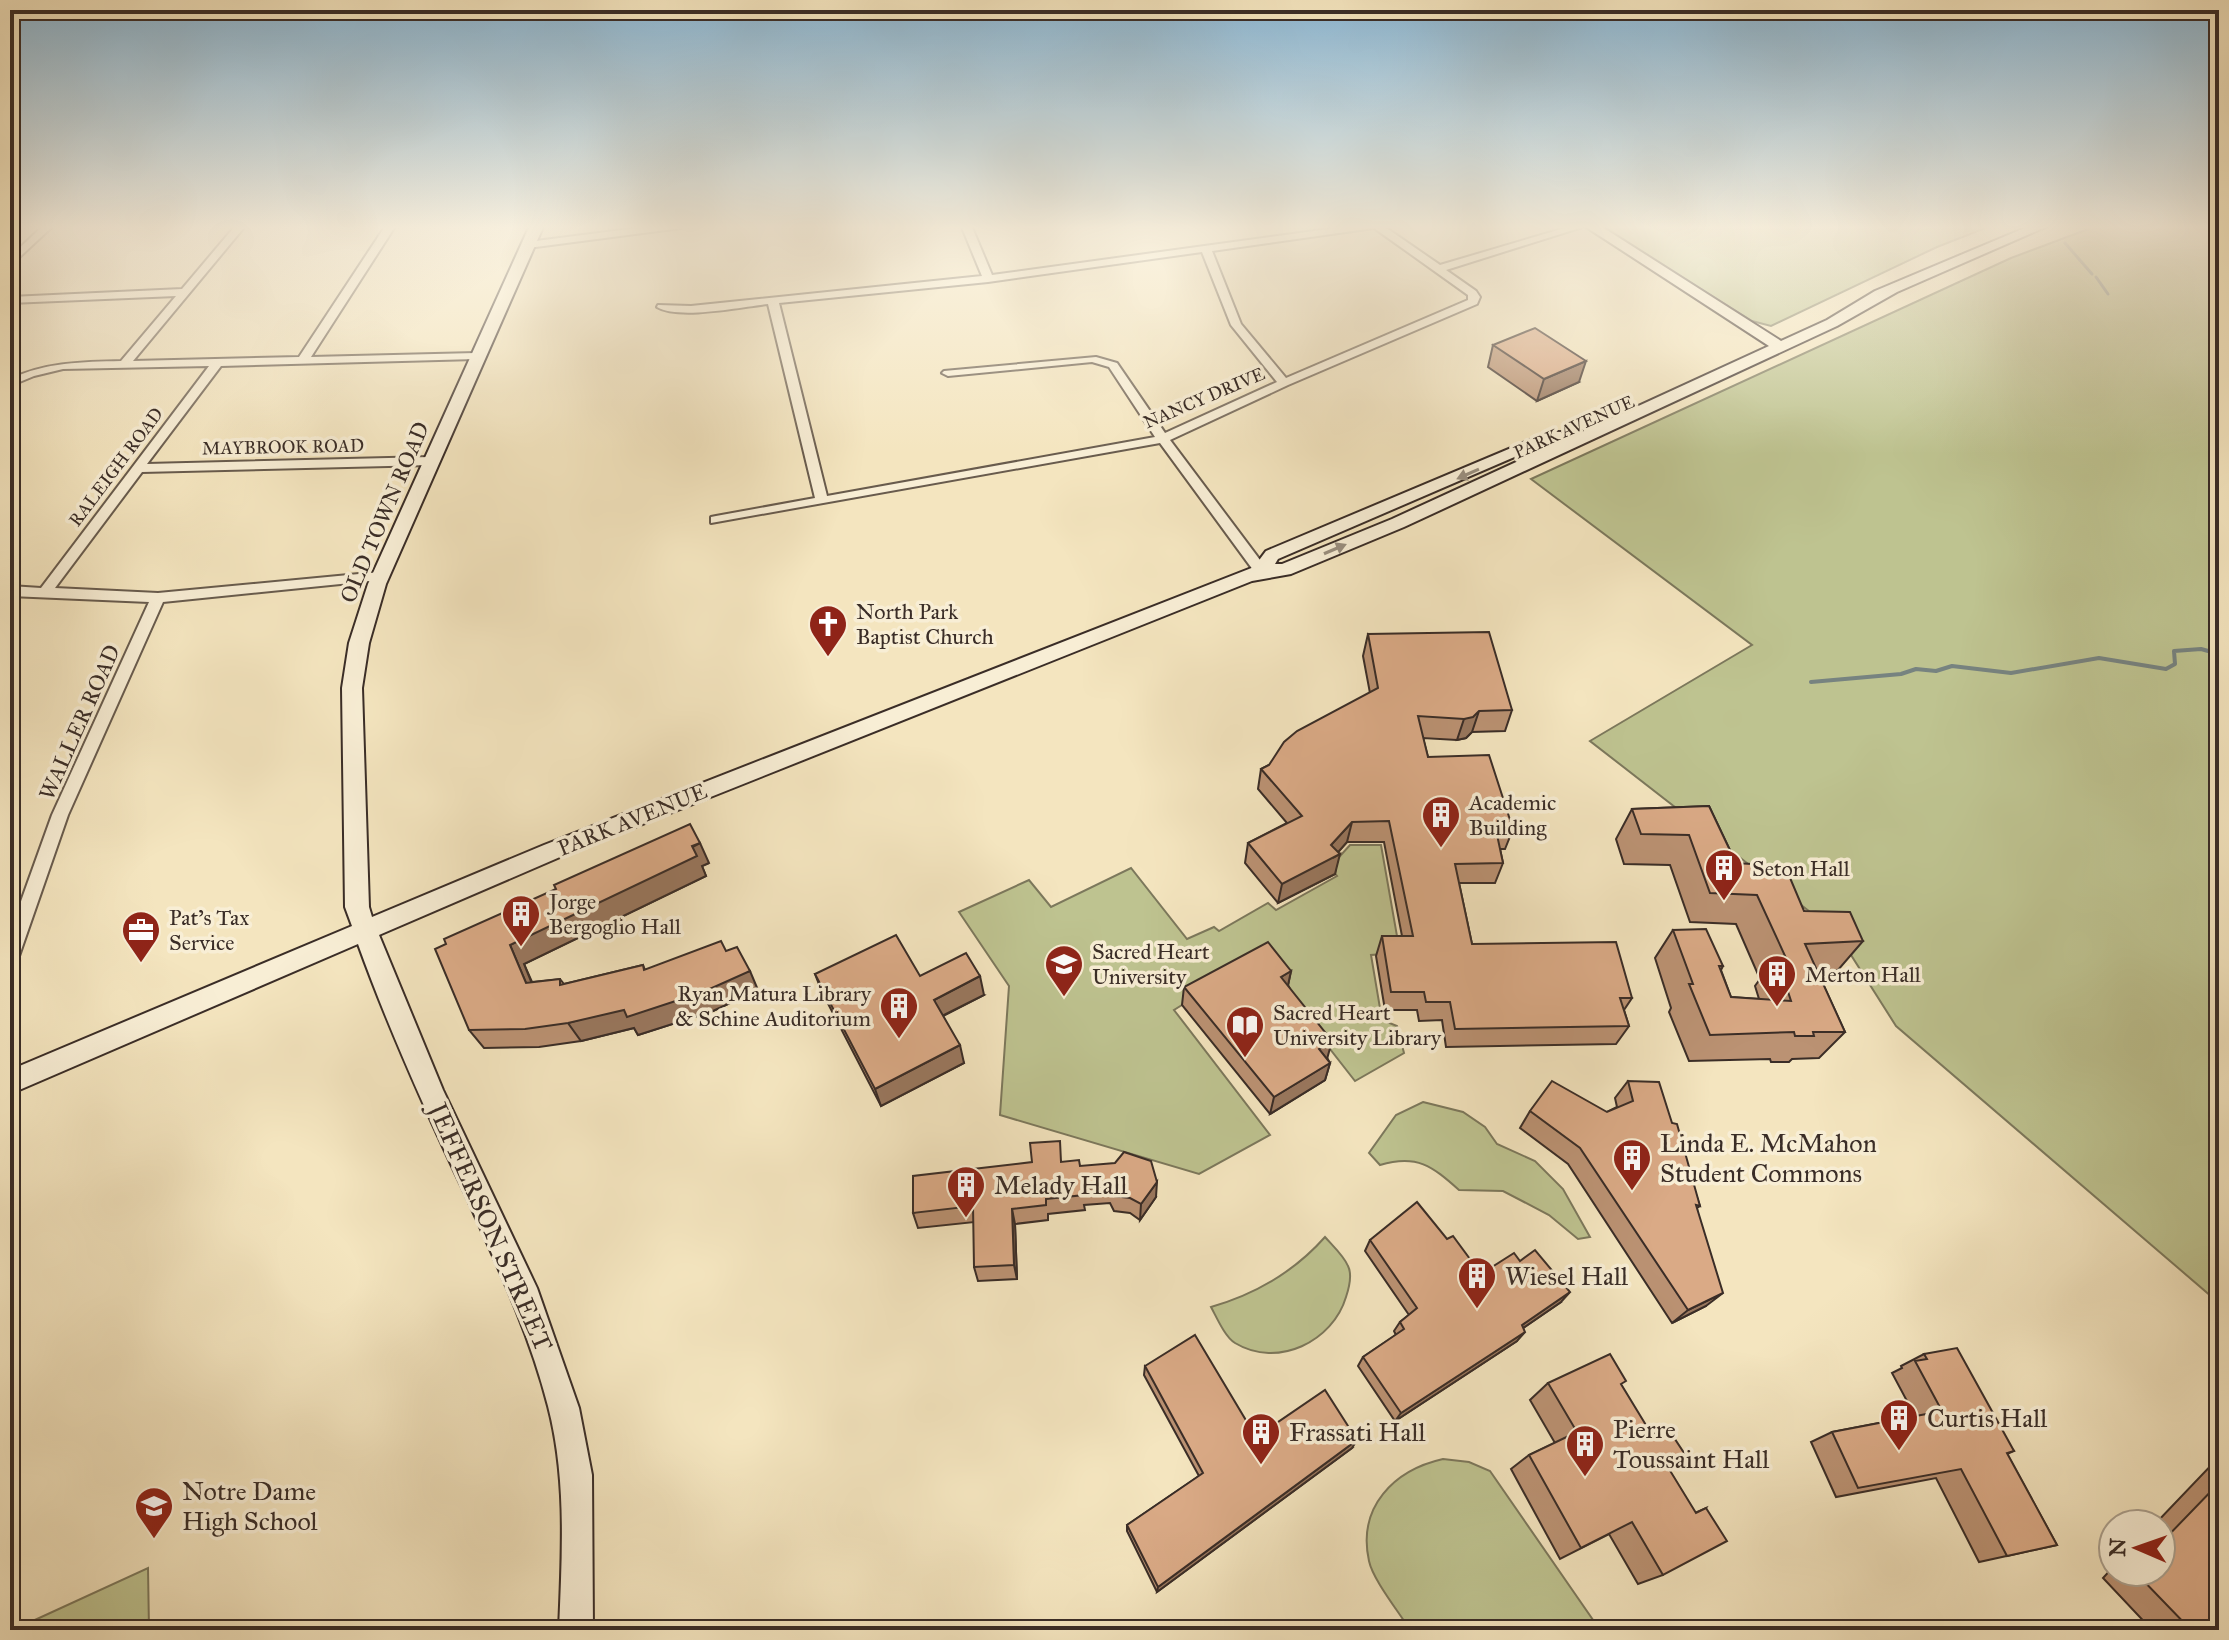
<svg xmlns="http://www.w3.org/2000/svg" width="2229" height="1640" font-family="'IM FELL Great Primer',serif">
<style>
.green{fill:#bec390;stroke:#7c785c;stroke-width:2}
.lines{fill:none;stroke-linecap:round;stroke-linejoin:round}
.stream-far1{stroke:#778380;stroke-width:3}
.stream{stroke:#778380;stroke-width:4}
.street-casing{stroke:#685b4d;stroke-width:4}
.secondary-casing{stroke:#3a2d27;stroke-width:4}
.street{fill:#f8eed5;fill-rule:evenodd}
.secondary{fill:#f8eed5;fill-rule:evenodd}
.wall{fill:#bb9273;stroke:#3a2d27;stroke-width:2}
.shaded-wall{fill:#99775e;stroke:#3a2d27;stroke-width:2}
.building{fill:#daaa86;stroke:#3a2d27;stroke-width:2}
.oneway{fill:#998e7e}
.labels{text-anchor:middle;stroke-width:7;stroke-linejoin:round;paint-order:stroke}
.far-street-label{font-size:18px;fill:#3a2d27;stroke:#f8eed5}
.street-label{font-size:22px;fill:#3a2d27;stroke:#f8eed5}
.poi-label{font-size:22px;fill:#3a2d27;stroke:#f8eed5;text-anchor:start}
.near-poi-label{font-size:26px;fill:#3a2d27;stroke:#f8eed5;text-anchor:start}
.near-street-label{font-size:26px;fill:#3a2d27;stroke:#f8eed5}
</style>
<rect width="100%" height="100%" fill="#f4e5bf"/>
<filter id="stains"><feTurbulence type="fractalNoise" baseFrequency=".0025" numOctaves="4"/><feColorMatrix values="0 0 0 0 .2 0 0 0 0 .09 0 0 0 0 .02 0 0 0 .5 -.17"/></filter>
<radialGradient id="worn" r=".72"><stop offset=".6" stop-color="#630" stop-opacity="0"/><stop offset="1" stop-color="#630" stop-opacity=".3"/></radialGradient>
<g class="green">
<path d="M1598,225H1993L1937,247L1771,326L1752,321Z"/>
<path d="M2099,225H2219V1303L1896,1026L1837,933L1590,741L1752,645L1531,479L2011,258Z"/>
<path d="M1350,845H1381L1400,953L1371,955L1382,1020L1397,1026L1404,1053L1355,1081L1287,994L1232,974L1174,1010L1270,1135L1199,1174L1000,1115L1009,986L959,912L1029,880L1051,907L1131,868L1187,939L1214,927L1219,931L1268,903L1276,910L1337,876L1330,867Z"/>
<path d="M1423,1102L1463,1112L1485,1127L1497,1144L1535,1161L1563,1189L1590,1237L1578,1239L1549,1215L1503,1191L1459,1190C1432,1166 1417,1154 1380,1165L1369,1153L1396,1115Z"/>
<path d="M1325,1237C1332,1245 1344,1256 1348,1266C1352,1274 1349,1288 1346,1297C1333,1341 1278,1369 1235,1343C1225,1337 1217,1318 1211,1307C1256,1294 1294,1272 1325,1237Z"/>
<path d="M1443,1459L1469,1462L1490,1471L1600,1630H1410C1399,1612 1373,1580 1369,1561C1357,1507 1394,1470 1443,1459Z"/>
<path d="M148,1568L149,1630H13Z"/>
</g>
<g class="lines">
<g class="stream-far1">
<path d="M2065,243L2092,274"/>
<path d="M2096,277L2108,294"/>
</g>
<path class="stream" d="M1811,682L1901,674L1916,669L1936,671L1952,666L2011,673L2099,658L2166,669L2175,664L2174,651L2201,649L2219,654"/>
<g class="street-casing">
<g id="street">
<path d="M44,225H54L10,266V257Z"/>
<path d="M236,225H246L133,361L299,357L386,225H396L311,357L476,353L482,356L476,359L221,366L147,464L430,457L436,461L430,465L142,472L55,588L158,593L380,572L387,576L380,580L163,602L68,815L19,956L16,961L10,963V932L52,815L149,602L10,596V586L41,588L209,366L63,369L34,376L10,386V379C46,362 82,362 121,361L176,296L10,303V297L182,289Z"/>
<path d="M661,225H686L681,228L528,248L523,245L528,242Z"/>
<path d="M961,225H971L992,275L1358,225H1382L1440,265L1575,225H1589L1446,270L1476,291L1480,297L1477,304L1288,385L1170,440L1266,568V574H1256L1160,443L711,523V517L716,516L815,498L768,304C741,307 679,320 657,307L658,305L691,306L982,276ZM1374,228L1468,295V300L1286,378L1241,324L1212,251ZM1202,252L1231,325L1277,382L1165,433L1117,363L1096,357L944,371L942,373L948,376L1092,362L1109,367L1155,437L827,496L779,303L988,282Z"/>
</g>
</g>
<g class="secondary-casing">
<path id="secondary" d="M530,225H544L386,584L369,643L362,688L369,907L372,917L544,845L1254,567L1266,551L1549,432H1561L1563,436L1278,559L1275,564H1282L1392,519L1769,346L1583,225H1599L1781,341L1827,320L1875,291L2032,225H2050L1897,292L1837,326L1404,527L1291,574L1252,581L560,857L379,935L443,1090L537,1288L579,1408L592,1475L593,1630H559C562,1555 567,1479 548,1406C529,1332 497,1265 466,1196C427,1114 389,1030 358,944L10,1094V1070L352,926L345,907L342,688L349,643L368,584Z"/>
</g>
<use href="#street" class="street"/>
<use href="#secondary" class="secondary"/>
</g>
<g class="wall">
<path d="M1493,345L1579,382L1537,401L1488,367Z"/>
<path d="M1368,634L1512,710L1505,731L1472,732L1466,738L1457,740L1423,738L1428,757L1513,829L1505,849H1500L1503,863L1495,883H1459L1472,944L1632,998L1624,1010L1629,1026L1616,1044L1446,1047L1442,1020L1419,1021L1417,1010H1385L1376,956L1382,936H1402L1384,842H1347L1338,852L1335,874L1278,903L1245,863L1248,843L1287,823L1258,789L1261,769L1269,765L1370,693L1363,656Z"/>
<path d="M1709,806L1736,863L1804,911L1863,941L1838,970L1817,971L1845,1032L1819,1058L1792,1059L1789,1062H1771L1770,1059L1689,1061L1669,1012L1671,1008L1655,958L1673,930L1723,966L1721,970L1731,997L1759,999L1755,986L1760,979L1736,924L1690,922L1670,865L1624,864L1616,839L1632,809Z"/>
<path d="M709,863L702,866L706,876L524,964L532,982L560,979L564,984L643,965L645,970L726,951L758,990L713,1011L638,1035L634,1028L581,1041L539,1047L484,1048L469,1030L556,889Z"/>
<path d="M1291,971L1288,985L1330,1063L1325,1080L1270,1114L1182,1005L1184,987Z"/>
<path d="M815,974L920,976L984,995L943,1016L964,1063L881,1106L822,992Z"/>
<path d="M1628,1081L1672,1123L1700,1206L1697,1208L1706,1306L1672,1323L1568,1164L1520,1128L1530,1111L1607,1112L1617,1107L1615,1098Z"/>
<path d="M1062,1162L1080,1166L1156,1197L1140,1220L1130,1213L1114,1211L1110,1203L1084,1205L1085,1210L1048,1214V1220L1015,1224L1017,1279L978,1281L974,1267V1222L918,1228L913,1213Z"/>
<path d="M1447,1239L1481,1274L1520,1261L1561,1302L1523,1328L1517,1341L1395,1421L1358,1366L1363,1357L1396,1335L1394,1331L1400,1322L1409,1315L1365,1251L1370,1240Z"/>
<path d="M1924,1354L2014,1451L2007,1454L2057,1545L1979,1562L1936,1478L1836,1497L1811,1442L1832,1432L1915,1416L1892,1373L1902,1368L1901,1366Z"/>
<path d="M1145,1366L1256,1437L1352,1448L1157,1592L1127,1531V1525L1199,1476L1144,1375Z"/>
<path d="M1548,1383L1621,1385L1669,1470L1695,1513L1706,1508L1663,1575L1638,1584L1609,1534L1560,1559L1511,1469L1529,1455L1555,1443L1530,1400Z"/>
<path d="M2219,1457V1630H2152L2103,1578L2113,1567V1572H2161V1524H2155Z"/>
</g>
<g class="shaded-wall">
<path d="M1586,361L1579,382L1537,401L1544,379Z"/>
<path d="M1479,711L1472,732L1466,738L1457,740L1464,719Z"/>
<path d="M1352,822L1347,842L1333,858L1340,854L1335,874L1278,903L1282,884L1331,845Z"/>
<path d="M700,843L709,863L702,866L706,876L524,964L539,1001L526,983L510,945Z"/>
<path d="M750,971L758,990L713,1011L638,1035L634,1028L581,1041L568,1023Z"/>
<path d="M1291,971L1287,990L1281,977Z"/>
<path d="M980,976L984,995L938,1018L934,1000Z"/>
<path d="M1332,1041L1327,1059L1319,1049Z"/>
<path d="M960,1045L964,1063L881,1106L875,1089Z"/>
<path d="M1330,1063L1325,1080L1270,1114L1274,1097Z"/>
<path d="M1157,1182L1156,1197L1140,1220L1141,1204Z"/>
<path d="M1012,1209L1015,1224L1017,1279L1014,1265Z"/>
<path d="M1570,1292L1561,1302L1513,1335L1522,1325Z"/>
<path d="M1723,1293L1706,1306L1672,1323L1688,1310Z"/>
<path d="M1525,1332L1517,1341L1395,1421L1401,1413Z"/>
<path d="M1357,1440L1352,1448L1157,1592L1158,1587Z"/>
</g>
<g class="building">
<path d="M1535,328L1586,361L1544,379L1493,345Z"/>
<path d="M1489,632L1512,710L1479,711L1473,717L1464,719L1418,716L1428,757L1489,755L1513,829L1496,830L1503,863L1455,864L1472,944L1616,942L1632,998H1620L1629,1026L1455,1029L1450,1002H1426L1424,992H1391L1382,936H1413L1389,821L1352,822L1331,845L1340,854L1282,884L1248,843L1302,816L1261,769L1269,765L1284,742L1297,731L1378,688L1368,634Z"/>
<path d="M1709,806L1736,863L1785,866L1804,911L1850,912L1863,941L1805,944L1845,1032H1813L1814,1036H1795L1794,1032L1710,1035L1689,984H1693L1673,930L1706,929L1723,966H1719L1731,997L1791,1001L1777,958H1786L1757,895L1710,893L1689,835L1641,834L1632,809Z"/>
<path d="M690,824L700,843L692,846L697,856L510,945L526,983L560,979V985L643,965L644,970L721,941L726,951L737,947L750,971L703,992L627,1017L624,1010L568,1023L525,1029L469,1030L435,949L446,944L444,939L556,889L554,885Z"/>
<path d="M896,935L920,976L966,953L980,976L934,1000L960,1045L875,1089L815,974Z"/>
<path d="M1268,942L1291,971L1281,977L1332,1041L1319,1049L1330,1063L1274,1097L1184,987Z"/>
<path d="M1552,1081L1607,1112L1633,1101L1628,1081L1659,1082L1672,1123L1677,1124L1700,1206L1696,1205L1723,1293L1688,1310L1580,1148L1530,1111Z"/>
<path d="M1060,1141L1061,1162L1079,1160L1080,1166L1115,1163L1124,1152L1151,1161L1157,1182L1141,1204L1130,1198L1114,1196L1110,1187L1083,1189L1084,1195L1046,1199V1205L1012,1209L1014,1265L974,1267L973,1206L913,1213V1176L1032,1162L1030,1143Z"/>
<path d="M1417,1202L1447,1239L1453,1236L1481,1274L1514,1253L1520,1261L1535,1250L1570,1292L1522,1325L1525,1332L1401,1413L1363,1357L1404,1329L1400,1322L1417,1308L1370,1240Z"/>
<path d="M1195,1335L1256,1437L1325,1390L1357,1440L1158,1587L1127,1525L1203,1473L1145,1366Z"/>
<path d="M1957,1348L2014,1451L2007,1453L2057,1545L2007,1556L1961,1469L1858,1488L1832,1432L1942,1411L1915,1361L1927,1359L1924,1354Z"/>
<path d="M1610,1354L1626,1381L1621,1384L1652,1435L1667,1427L1688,1459L1669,1469L1696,1513L1706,1508L1727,1541L1663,1575L1632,1522L1581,1548L1529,1455L1577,1432L1548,1383Z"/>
<path d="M2219,1483V1630H2191L2135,1572H2161V1543Z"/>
</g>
<defs><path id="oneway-solid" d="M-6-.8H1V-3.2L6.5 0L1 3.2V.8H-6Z" transform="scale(2)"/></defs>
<g class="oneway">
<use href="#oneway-solid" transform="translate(1468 474) rotate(156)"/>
<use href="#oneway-solid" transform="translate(1335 549) rotate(-23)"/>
</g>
<linearGradient id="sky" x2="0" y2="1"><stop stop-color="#8bb8d6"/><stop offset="0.5" stop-color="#faf3e2"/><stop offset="1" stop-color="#faf3e2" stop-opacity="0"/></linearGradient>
<rect width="2229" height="454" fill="url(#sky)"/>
<defs>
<g id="church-pin" transform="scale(2)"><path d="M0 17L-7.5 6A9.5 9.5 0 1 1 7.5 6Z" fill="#8f2418" stroke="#f8eed5"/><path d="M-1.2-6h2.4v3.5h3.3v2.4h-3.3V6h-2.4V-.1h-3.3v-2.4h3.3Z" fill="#fff"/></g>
<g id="building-pin" transform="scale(2)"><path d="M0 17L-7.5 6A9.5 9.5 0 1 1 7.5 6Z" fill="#8f2418" stroke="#f8eed5"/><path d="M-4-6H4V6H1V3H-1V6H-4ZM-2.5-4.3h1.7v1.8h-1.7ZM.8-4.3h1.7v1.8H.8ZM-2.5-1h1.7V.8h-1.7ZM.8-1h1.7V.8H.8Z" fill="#fff"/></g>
<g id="office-pin" transform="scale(2)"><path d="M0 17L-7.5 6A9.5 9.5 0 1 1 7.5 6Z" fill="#8f2418" stroke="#f8eed5"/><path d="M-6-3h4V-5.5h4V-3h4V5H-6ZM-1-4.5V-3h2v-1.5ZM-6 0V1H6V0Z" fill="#fff"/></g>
<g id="university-pin" transform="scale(2)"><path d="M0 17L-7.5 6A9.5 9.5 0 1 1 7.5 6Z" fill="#8f2418" stroke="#f8eed5"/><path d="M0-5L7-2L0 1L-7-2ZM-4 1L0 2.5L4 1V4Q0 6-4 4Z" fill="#fff"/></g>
<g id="library-pin" transform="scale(2)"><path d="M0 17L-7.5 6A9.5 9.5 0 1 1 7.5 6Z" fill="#8f2418" stroke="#f8eed5"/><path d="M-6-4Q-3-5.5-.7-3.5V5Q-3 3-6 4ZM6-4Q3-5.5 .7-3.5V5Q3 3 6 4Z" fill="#fff"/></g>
<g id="school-pin" transform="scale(2)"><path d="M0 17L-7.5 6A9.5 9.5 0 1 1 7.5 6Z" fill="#8f2418" stroke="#f8eed5"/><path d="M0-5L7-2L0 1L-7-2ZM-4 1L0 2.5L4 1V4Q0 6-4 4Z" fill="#fff"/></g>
</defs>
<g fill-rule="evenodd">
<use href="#church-pin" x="828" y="624"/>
<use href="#building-pin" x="1441" y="815"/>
<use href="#building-pin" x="1724" y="868"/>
<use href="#building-pin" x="521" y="914"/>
<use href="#office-pin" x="141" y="930"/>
<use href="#university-pin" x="1064" y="964"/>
<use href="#building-pin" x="1777" y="974"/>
<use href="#building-pin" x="899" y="1006"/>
<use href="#library-pin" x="1245" y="1025"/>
<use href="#building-pin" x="1632" y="1158"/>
<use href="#building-pin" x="966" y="1185"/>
<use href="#building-pin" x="1477" y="1276"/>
<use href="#building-pin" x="1899" y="1418"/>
<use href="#building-pin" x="1261" y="1432"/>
<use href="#building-pin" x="1585" y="1444"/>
<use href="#school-pin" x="154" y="1506"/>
</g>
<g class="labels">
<g class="far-street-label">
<text transform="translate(1204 398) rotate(-23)" y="6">NANCY DRIVE</text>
<text transform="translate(1574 427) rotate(-24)" y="6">PARK AVENUE</text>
<text transform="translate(283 447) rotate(-1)" y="6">MAYBROOK ROAD</text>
<text transform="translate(116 467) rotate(-53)" y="6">RALEIGH ROAD</text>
</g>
<g class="street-label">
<text transform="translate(384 512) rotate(-67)" y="8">OLD TOWN ROAD</text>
<text transform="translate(79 722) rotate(-66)" y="8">WALLER ROAD</text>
<text transform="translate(632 819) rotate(-22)" y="8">PARK AVENUE</text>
</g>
<g class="poi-label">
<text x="856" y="619">North Park<tspan x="856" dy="25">Baptist Church</tspan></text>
<text x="1469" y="810">Academic<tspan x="1469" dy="25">Building</tspan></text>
<text x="1752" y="876">Seton Hall</text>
<text x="549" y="909">Jorge<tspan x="549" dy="25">Bergoglio Hall</tspan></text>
<text x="169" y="925">Pat's Tax<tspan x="169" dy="25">Service</tspan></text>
<text x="1092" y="959">Sacred Heart<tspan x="1092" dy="25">University</tspan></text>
<text x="1805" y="982">Merton Hall</text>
<text x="871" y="1001" text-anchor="end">Ryan Matura Library<tspan x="871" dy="25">&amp; Schine Auditorium</tspan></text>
<text x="1273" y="1020">Sacred Heart<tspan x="1273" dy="25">University Library</tspan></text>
</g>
<g class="near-poi-label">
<text x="1660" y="1152">Linda E. McMahon<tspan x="1660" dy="30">Student Commons</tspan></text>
<text x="994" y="1194">Melady Hall</text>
<text x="1505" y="1285">Wiesel Hall</text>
<text x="1927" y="1427">Curtis Hall</text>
<text x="1613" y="1438">Pierre<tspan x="1613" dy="30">Toussaint Hall</tspan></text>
<text x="1289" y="1441">Frassati Hall</text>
<text x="182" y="1500">Notre Dame<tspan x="182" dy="30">High School</tspan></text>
</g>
<g class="near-street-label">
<text transform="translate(491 1227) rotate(66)" y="9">JEFFERSON STREET</text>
</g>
</g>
<rect width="2229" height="1640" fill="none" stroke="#f4e5bf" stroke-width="40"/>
<rect x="12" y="12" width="2205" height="1616" fill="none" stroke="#3a2d27" stroke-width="4"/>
<rect x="20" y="20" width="2189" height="1600" fill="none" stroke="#3a2d27" stroke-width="2"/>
<g transform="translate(2137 1548) rotate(272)"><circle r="38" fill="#f8eed5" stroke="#aca18f" stroke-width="2"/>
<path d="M0-6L14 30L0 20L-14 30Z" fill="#8f2418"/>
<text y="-12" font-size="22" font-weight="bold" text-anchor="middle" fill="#3a2d27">N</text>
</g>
<rect width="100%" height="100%" filter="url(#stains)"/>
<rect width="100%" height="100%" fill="url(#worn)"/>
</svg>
